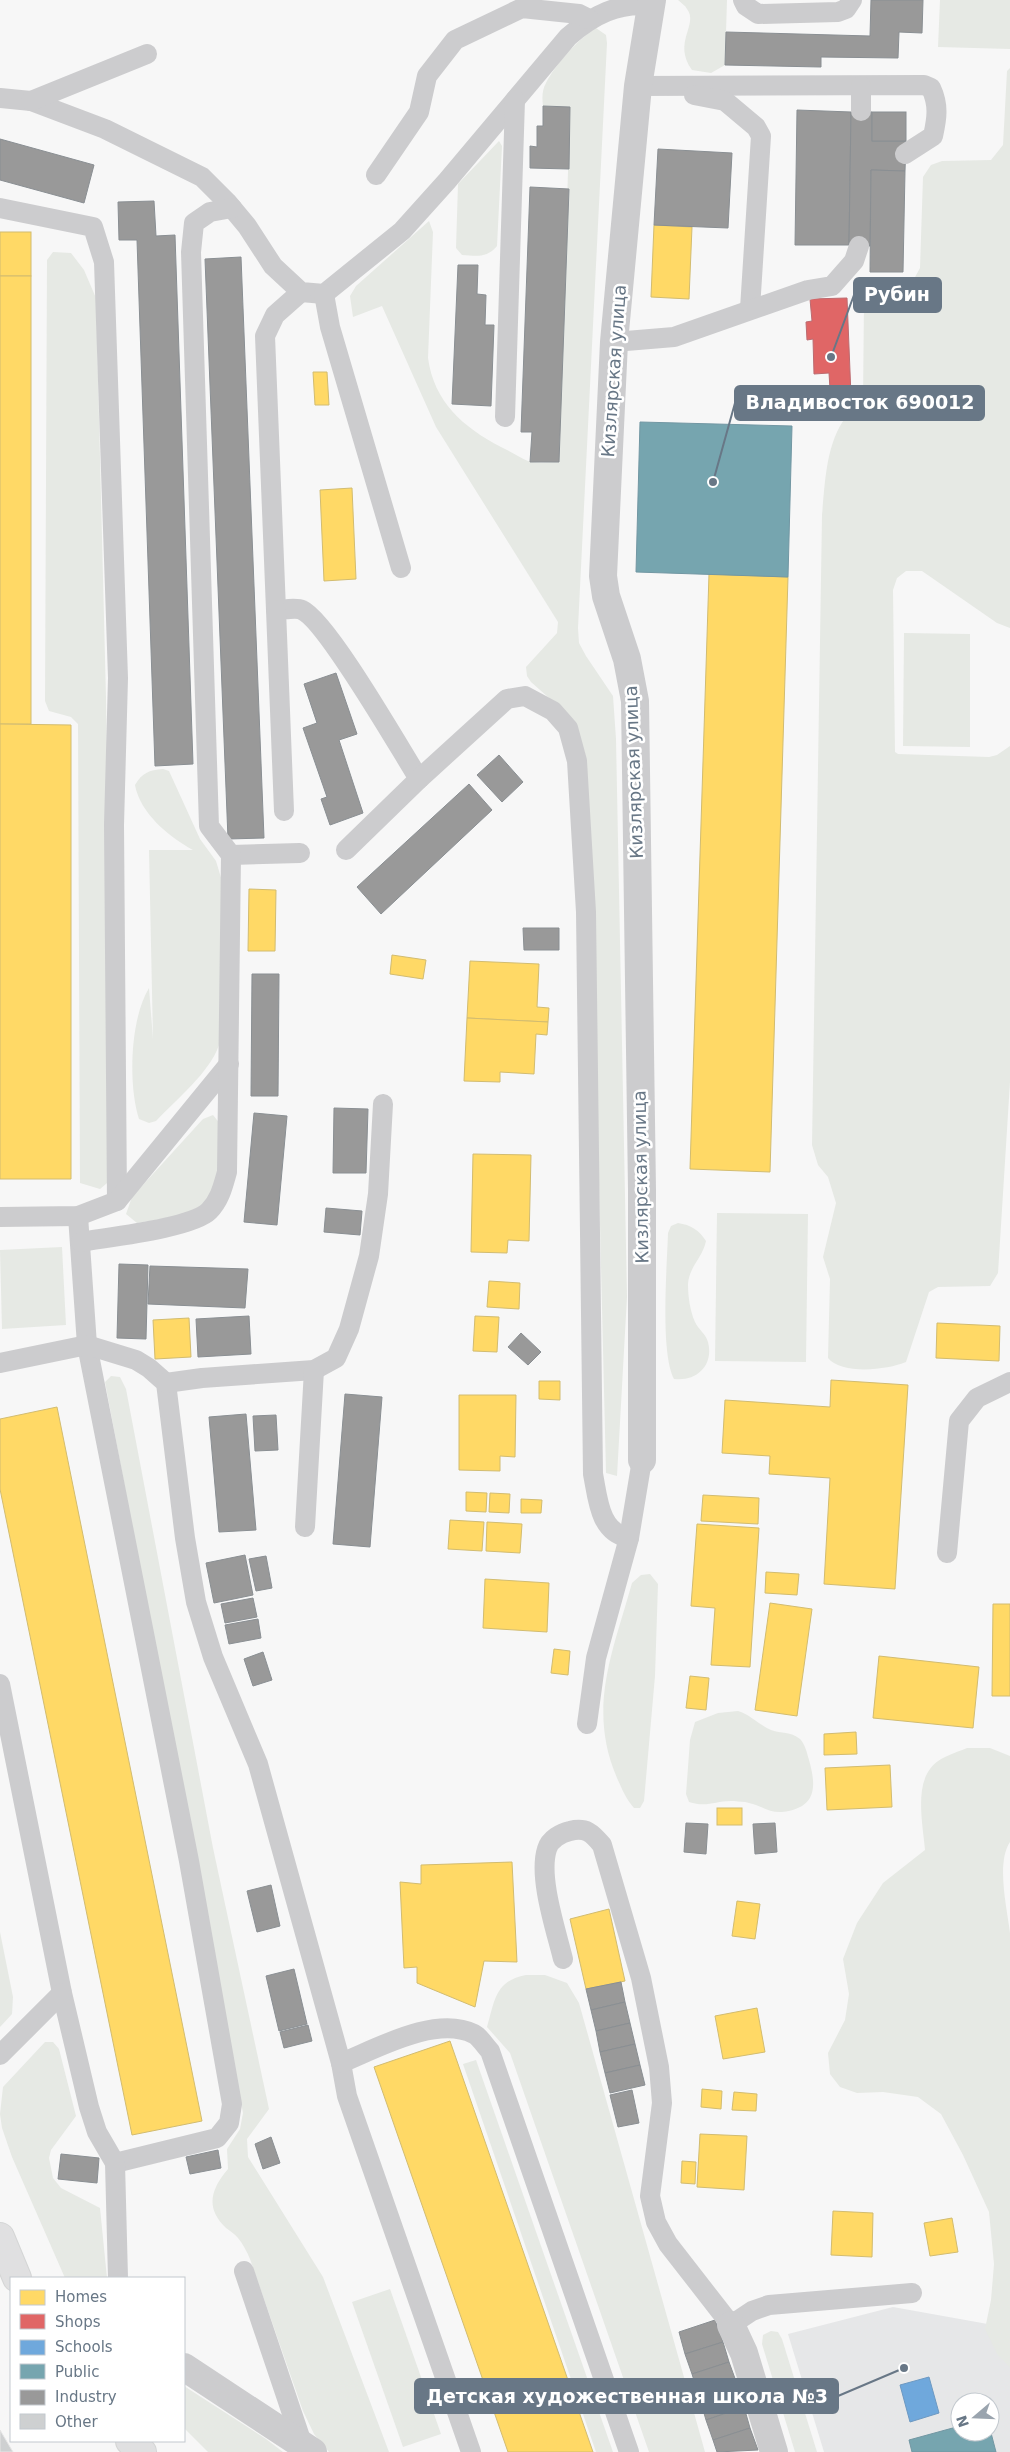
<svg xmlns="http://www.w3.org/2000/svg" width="1010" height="2452" font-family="'DejaVu Sans',sans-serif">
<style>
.built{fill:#e6e7e8;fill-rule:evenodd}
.green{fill:#e6e9e4}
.homes{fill:#ffd966;stroke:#d2bc70}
.shops{fill:#e06666;stroke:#bc6b70}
.schools{fill:#6fa8dc;stroke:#6d99c2}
.public{fill:#76a5af;stroke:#7297a3}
.industry{fill:#999;stroke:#8a8f93}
.building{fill:#ced0d1;stroke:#e6e6e6}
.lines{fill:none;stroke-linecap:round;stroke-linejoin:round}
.primary-casing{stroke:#d4d5d5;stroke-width:30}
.lane{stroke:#ccccce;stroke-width:20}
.street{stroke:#ccccce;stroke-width:28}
.primary{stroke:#e0e0e1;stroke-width:28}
.labels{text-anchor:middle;stroke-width:5;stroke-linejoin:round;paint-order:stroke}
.street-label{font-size:18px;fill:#687786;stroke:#fff}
.leader{fill:none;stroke:#687786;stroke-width:2}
.callout-dot{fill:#687786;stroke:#fff;stroke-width:2}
.callout{fill:#687786;stroke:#687786;stroke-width:2}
.callout-label{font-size:19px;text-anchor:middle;font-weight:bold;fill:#fff}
</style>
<rect width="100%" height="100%" fill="#f7f7f7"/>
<path class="built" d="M893,2307L1010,2328V2452H824L788,2334ZM960,2402H990V2432H960Z"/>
<g class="green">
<path d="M678,0H727L725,65L711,73L692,70C672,42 699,25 687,9C685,5 681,3 678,0Z"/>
<path d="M940,0H1010V49L938,47Z"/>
<path d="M596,28L606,35L607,43L578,628L579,643L586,656L613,696L616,739L627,1297L617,1476L606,1473L596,1059L595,915L586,757L575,721L531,682L527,676L526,667L557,633L558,622L436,427L382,306L353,317L350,296L356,286L429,221L433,232L428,358C434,402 463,427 501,447C510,451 519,457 528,461C537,464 550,462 559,462L570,107L543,106C542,98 542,90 546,83C555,65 579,38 596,28Z"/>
<path d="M1010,68V628L997,623L922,571H906L897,578L893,590L895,752L898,754L989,757L997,755L1010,746V1082L998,1273L990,1286L938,1287L929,1292L906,1362C887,1370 842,1375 828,1358L830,1279L823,1257L836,1203L828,1177L818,1165L812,1145L822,515C825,483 826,443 846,417C851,411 857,406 863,400L864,301L876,294L914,279L920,268L923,177L931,165L942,161L991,160L1003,145L1007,71Z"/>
<path d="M499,141L502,146L497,246C487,258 477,256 462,255L456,248L458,184Z"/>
<path d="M53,252L71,253L84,270L96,298L106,698L113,1178L100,1189L80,1183L78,724L71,717L49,711L45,701L47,260Z"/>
<path d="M904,633L970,634V747L903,746Z"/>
<path d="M163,769L169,771L200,839L216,861L222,881L219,1045C210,1072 176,1100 156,1121L149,1123L139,1119C128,1085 130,1019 149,988L153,1039L149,850H193C169,837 140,813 135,785C142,773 149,770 163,769Z"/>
<path d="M213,1115L221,1125C219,1149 222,1185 204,1203C191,1216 154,1220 137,1223L126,1214L132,1197L203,1119Z"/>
<path d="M717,1213L808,1214L806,1362L715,1361Z"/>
<path d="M678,1223C691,1225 699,1230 706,1241C703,1257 689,1267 688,1284C688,1296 690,1311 695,1322C698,1329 706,1334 708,1342C714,1365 697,1382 674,1379C660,1352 667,1267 668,1233L671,1226Z"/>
<path d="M62,1247L66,1325L2,1329L0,1250Z"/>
<path d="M111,1376L120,1377L126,1389L213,1848L269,2109L247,2139L248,2157L323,2277L389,2452H329L314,2434L303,2411L250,2259C247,2252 243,2244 238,2238C235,2234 230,2231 226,2228C204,2207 212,2188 228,2169L227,2149L240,2129L243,2113L105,1382Z"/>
<path d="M650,1574L658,1584L655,1676L644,1801L640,1808H634C626,1799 622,1789 617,1778C587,1708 613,1652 632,1583L641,1575Z"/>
<path d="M738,1711C751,1715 759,1725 771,1730C782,1734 790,1731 800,1739C805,1744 807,1753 809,1760C817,1788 816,1808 782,1812C769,1813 760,1805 749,1803C744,1801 739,1802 734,1801C716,1800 708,1808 689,1802L686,1794L690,1740L695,1722L718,1713Z"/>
<path d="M967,1748H990L1010,1756V1842C996,1863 1007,1908 1010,1933V2367L997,2354L985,2329L991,2300L994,2264L989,2212L963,2155L941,2114L918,2097L883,2092L857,2093L840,2087L830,2074L828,2053L845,2020L849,1994L843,1959L857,1923L883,1883L925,1850C923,1826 915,1789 930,1769C937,1758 955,1753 967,1748Z"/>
<path d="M0,1932L13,1997L12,2014L0,2027Z"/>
<path d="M526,1975H545L567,1983L579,2003L705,2452H649L510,2053L487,2027C495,2000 495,1981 526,1975Z"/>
<path d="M45,2042H53L59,2049L76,2116L51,2150L49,2158L53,2178L61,2188L100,2208L107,2278H65L12,2157L2,2128L0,2114L3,2087Z"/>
<path d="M476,2060L613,2452H596L463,2064Z"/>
<path d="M390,2289L441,2434L403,2447L352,2302Z"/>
<path d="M771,2331L778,2332L782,2339L817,2452H795L762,2344L763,2335Z"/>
<path d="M184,2386L266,2439L283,2452H208L184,2428Z"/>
</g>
<g class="homes">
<path d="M654,225L692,227L689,299L651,297Z"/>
<rect x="0" y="232" width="31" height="44"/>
<rect x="0" y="276" width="31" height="448"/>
<path d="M313,372H327L329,405H315Z"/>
<path d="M352,488L356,579L324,581L320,490Z"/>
<path d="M709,574L788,577L770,1172L690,1169Z"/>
<path d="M0,724L71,725V1179H0Z"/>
<path d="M249,889L276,890L275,951H248Z"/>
<path d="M392,955L426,960L423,979L390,974Z"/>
<path d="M470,961L539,964L537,1007L549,1008L548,1022L467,1018Z"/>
<path d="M467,1018L548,1022L547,1035L536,1034L534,1074L500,1072V1082L464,1081Z"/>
<path d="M473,1154L531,1155L529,1241L508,1240L507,1253L471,1252Z"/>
<path d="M489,1281L520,1283L519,1309L487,1307Z"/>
<path d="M475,1316L499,1317L497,1352L473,1351Z"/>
<path d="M189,1318L191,1357L155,1359L153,1320Z"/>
<path d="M937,1323L1000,1326L999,1361L936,1358Z"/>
<path d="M831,1380L908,1385L895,1589L824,1584L830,1478L769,1474L770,1456L722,1453L725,1400L830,1407Z"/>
<path d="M539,1381H560V1400L539,1399Z"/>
<path d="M459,1395H516L515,1457L500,1456V1471L459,1470Z"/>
<path d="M57,1407L202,2121L132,2135L0,1489V1419Z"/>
<path d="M466,1492L487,1493L486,1512L466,1511Z"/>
<path d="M490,1493L510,1494L509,1513L489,1512Z"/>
<path d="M703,1495L759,1498L758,1524L701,1521Z"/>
<path d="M521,1499L542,1500L541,1513H521Z"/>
<path d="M450,1520L484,1522L482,1551L448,1549Z"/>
<path d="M487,1522L522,1524L520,1553L486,1551Z"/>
<path d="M697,1524L759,1528L750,1667L711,1665L715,1608L691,1606Z"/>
<path d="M766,1572L799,1574L797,1595L765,1593Z"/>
<path d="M485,1579L549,1583L547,1632L483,1628Z"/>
<path d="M770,1603L812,1609L797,1716L755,1710Z"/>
<path d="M993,1604H1010V1696H992Z"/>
<path d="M554,1649L570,1651L568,1675L551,1673Z"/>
<path d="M879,1656L979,1667L973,1728L873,1718Z"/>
<path d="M690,1676L709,1678L706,1710L686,1708Z"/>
<path d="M856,1732L857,1754L824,1755V1734Z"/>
<path d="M890,1765L892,1807L827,1810L825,1768Z"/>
<rect x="717" y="1808" width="25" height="17"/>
<path d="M512,1862L517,1962L484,1961L475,2007L417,1983V1967L404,1968L400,1882L421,1884V1865Z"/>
<path d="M737,1901L760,1904L755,1939L732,1936Z"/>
<path d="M609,1909L625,1981L586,1989L570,1919Z"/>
<path d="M757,2008L765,2052L723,2059L715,2016Z"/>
<path d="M450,2041L593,2452H508L399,2139L374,2067Z"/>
<path d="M702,2089L722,2091L721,2109L701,2107Z"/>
<path d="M734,2092L757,2094L756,2111L732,2110Z"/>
<path d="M700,2134L747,2136L744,2190L697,2187Z"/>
<path d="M682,2161L696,2162L695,2184L681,2183Z"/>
<path d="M833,2211L873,2213L872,2257L831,2255Z"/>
<path d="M952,2218L958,2252L930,2256L924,2223Z"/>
</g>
<path class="shops" d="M847,298L851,396H840V389H830L829,373L814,374L813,339L807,340L806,322L812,321L810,299Z"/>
<path class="schools" d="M929,2377L939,2413L910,2422L900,2385Z"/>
<g class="public">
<path d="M640,422L792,426L788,577L636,572Z"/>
<path d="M960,2426V2432H990V2429L996,2452H912L909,2440Z"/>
</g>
<g class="industry">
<path d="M871,0H923L922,33L899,32L898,58L821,57V67L725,65L726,32L870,36Z"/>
<path d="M543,106L570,107L569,169L530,168V146L537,147V126H543Z"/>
<path d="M797,110L851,112L849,245H795Z"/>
<path d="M851,112H872V141H906L905,171L871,170L870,246L849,245Z"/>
<rect x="872" y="112" width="34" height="29"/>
<path d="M0,139L94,165L84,203L0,180Z"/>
<path d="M658,149L732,153L728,228L654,225Z"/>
<path d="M871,170L905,171L903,272H870Z"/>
<path d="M530,187L569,189L559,462H530L532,432H521Z"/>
<path d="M154,201L156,236L175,235L193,764L155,766L137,240H119L118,202Z"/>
<path d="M241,257L264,838L228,839L205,259Z"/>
<path d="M458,265H478L477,294L486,295L485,325H494L491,406L452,404Z"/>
<path d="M336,673L357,734L339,740L363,813L330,825L321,799L327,797L303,728L317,723L304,684Z"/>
<path d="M499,755L523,782L502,802L477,775Z"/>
<path d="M469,784L492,810L381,914L357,887Z"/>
<path d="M523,928H559V950H524Z"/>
<path d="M252,974H279L278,1096H251Z"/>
<path d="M334,1108L368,1109L366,1173H333Z"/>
<path d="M254,1113L287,1116L277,1225L244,1222Z"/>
<path d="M326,1208L362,1211L360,1235L324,1232Z"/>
<path d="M119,1264L148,1265L146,1339L117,1338Z"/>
<path d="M150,1266L248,1269L245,1308L148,1304Z"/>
<path d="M249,1316L251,1354L198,1357L196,1319Z"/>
<path d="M521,1333L541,1352L528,1365L508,1347Z"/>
<path d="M345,1394L382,1397L370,1547L333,1544Z"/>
<path d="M246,1414L256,1530L219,1532L209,1417Z"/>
<path d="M276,1415L278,1450L255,1451L253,1416Z"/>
<path d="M245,1555L253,1595L214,1603L206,1563Z"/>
<path d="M266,1556L272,1588L256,1591L249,1559Z"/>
<path d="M253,1598L257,1617L225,1623L221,1604Z"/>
<path d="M258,1619L261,1638L229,1644L225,1625Z"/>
<path d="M263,1652L272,1680L253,1686L244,1659Z"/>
<path d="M686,1823L708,1824L706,1854L684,1852Z"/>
<path d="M775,1823L777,1852L755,1854L753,1824Z"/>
<path d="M271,1885L280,1926L257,1932L247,1891Z"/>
<path d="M294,1969L307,2024L279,2031L266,1976Z"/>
<path d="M621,1982L625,2002L591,2010L586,1989Z"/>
<path d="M625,2002L630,2023L596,2031L591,2010Z"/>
<path d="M630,2023L635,2044L600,2052L596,2031Z"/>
<path d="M308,2025L312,2041L284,2048L280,2032Z"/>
<path d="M635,2044L640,2065L605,2073L600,2052Z"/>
<path d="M640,2065L645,2085L610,2093L605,2073Z"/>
<path d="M632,2090L639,2123L618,2127L610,2095Z"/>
<path d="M271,2137L280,2163L263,2169L255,2144Z"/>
<path d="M218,2150L221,2168L190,2174L186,2157Z"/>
<path d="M61,2154L99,2158L97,2183L58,2179Z"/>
<path d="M715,2320L723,2342L685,2354L679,2332Z"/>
<path d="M723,2342L729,2362L692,2374L685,2354Z"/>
<path d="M729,2362L737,2384L699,2396L692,2374Z"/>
<path d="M737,2384L744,2407L706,2420L699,2396Z"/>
<path d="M744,2407L750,2428L713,2440L706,2420Z"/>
<path d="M750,2428L758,2450L717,2452L713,2440Z"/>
</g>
<path class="building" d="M0,2430L13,2452H0Z"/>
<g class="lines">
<g class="primary-casing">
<g id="primary">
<path d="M0,2237L17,2278"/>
<path d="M130,2441L142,2452"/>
</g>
</g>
<g class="lane">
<path d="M743,0L746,6L758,14L838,12L846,9L852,0"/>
<path d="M638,86L924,85L931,88C939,105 937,118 933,136L905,154"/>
<path d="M694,95L725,101L756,127L761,136L750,309"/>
<path d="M0,98L31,101L105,129L202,177L227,202L247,226L273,266L301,292L324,294L402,231L447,181L568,37C593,15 618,2 652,6"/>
<path d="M31,101L147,54"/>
<path d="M861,111V86"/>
<path d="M376,175L419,112L427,76L455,40L522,8L579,14L589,19"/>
<path d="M0,208L93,227L104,262L118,678L114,825L117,1201"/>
<path d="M301,292L275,315L265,336L276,610C283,610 296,607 302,610C327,621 400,749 419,779"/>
<path d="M324,294L330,327L401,568"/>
<path d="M614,342L674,337L808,290L832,286L854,261L859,246"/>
<path d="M505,417L515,100"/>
<path d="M276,610L284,811"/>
<path d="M346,850L419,779L507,699L525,696L553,711L568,728L577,761L586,912L593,1474C598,1499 599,1532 629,1538"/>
<path d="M231,855L300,853"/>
<path d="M78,1216L87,1345L189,1861L232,2104L229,2123L217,2138L115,2163"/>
<path d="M0,1217L78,1216L117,1201L229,1064"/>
<path d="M81,1242C109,1237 192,1228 209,1211C220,1200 223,1186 227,1172L231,855L209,826L191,252L194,223L210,212L232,208"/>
<path d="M0,1363L87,1345L136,1360L149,1368L166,1383L185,1538L196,1602L213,1657L258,1764L341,2063L347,2096L471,2452"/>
<path d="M166,1383L202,1378L314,1370L336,1358L349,1329L369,1256L378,1194L383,1104"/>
<path d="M305,1527L314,1370"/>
<path d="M947,1553L959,1421L977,1398L1010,1382"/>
<path d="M0,1684L62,1993L89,2107L97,2132L115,2163L118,2278"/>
<path d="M587,1724L596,1658L629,1538L642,1460"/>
<path d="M563,1959C556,1930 538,1877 547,1849C550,1839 561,1833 570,1831C586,1827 592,1833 602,1845L641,1978L659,2067L662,2103L650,2196L656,2222L668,2244L731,2325L752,2311L769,2305L912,2293"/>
<path d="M0,2055L62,1993"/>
<path d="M341,2063C378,2048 436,2015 474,2034C480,2037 485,2046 490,2051L629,2452"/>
<path d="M244,2271L302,2443"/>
</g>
<g class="street">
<path d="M642,1460V1190L635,701L627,659L606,596L603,576L614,342L638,86L652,0"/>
<path d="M731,2325L744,2353L774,2452"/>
<path d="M184,2367L313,2452"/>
</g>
<use href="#primary" class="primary"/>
</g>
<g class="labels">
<g class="street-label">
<text transform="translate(614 371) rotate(-86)" y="6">Кизлярская улица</text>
<text transform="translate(634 772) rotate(-92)" y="6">Кизлярская улица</text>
<text transform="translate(641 1177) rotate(-91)" y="6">Кизлярская улица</text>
</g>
</g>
<path class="leader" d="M831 357L854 295M713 482L735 403M904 2368L838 2396"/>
<g class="callout-dot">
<circle cx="831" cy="357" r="5"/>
<circle cx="713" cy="482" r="5"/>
<circle cx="904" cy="2368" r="5"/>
</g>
<g class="callout">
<rect x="854" y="278" width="87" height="34" rx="5"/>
<rect x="735" y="386" width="249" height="34" rx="5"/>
<rect x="415" y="2379" width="423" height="34" rx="5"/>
</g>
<g class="callout-label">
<text x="897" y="301">Рубин</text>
<text x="860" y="409">Владивосток 690012</text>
<text x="627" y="2403">Детская художественная школа №3</text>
</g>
<rect x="10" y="2277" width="175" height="165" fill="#ffffff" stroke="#c3c9cf"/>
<rect x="20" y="2290" width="25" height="15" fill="#ffd966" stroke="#c3c9cf"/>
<text x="55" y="2302" font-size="15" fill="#687786">Homes</text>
<rect x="20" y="2314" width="25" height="15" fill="#e06666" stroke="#c3c9cf"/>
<text x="55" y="2327" font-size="15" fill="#687786">Shops</text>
<rect x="20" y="2340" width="25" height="15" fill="#6fa8dc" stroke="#c3c9cf"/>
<text x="55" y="2352" font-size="15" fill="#687786">Schools</text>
<rect x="20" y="2364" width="25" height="15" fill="#76a5af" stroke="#c3c9cf"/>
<text x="55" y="2377" font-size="15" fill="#687786">Public</text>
<rect x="20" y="2390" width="25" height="15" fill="#999999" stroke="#c3c9cf"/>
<text x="55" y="2402" font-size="15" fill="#687786">Industry</text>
<rect x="20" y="2414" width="25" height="15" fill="#ced0d1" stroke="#c3c9cf"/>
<text x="55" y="2427" font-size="15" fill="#687786">Other</text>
<g transform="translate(975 2417) rotate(251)"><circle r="24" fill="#ffffff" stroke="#c3c9cf"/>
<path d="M0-4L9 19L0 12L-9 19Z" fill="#9aa4ae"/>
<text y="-8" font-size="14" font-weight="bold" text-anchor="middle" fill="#687786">N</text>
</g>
</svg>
